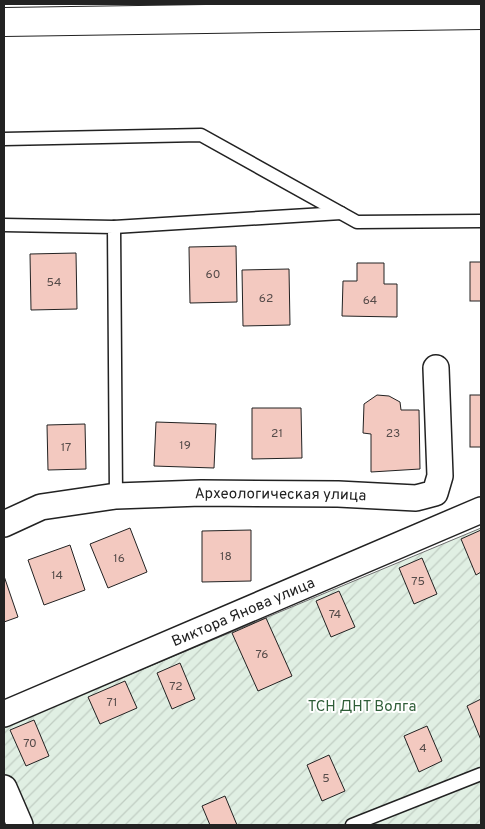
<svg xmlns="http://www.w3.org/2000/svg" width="485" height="829" font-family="Overpass,sans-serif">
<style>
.garden{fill:url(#garden-furrows);stroke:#6f6f6f}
.building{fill:#f3c9c0;stroke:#222}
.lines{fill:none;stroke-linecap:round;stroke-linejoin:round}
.service-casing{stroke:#222;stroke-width:15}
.minor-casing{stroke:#222;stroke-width:28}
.primary-casing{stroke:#222;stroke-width:30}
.service{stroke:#fff;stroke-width:12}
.minor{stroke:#fff;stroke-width:25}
.primary{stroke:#fff;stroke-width:28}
.labels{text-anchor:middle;stroke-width:4;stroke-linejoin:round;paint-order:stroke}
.number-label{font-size:12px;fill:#564c4a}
.street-label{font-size:15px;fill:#222;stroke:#fff}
.park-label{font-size:15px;fill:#2f5e38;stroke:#fff}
</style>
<defs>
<pattern id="garden-furrows" width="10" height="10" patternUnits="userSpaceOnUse" patternTransform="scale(1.25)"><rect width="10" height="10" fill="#e0efe3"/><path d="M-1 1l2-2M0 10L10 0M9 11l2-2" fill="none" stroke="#c0cdc2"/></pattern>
</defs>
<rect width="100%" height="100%" fill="#fff"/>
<path class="garden" d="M481,528V825H4V727Z"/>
<g class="building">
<path d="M236,246L237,302L190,303L189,247Z"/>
<path d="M76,253L77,309L31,310L30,254Z"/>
<rect x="470" y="262" width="11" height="39"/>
<path d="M357,263H384V284H397V317L342,316L343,281H357Z"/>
<path d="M289,269L290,325L243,326L242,270Z"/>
<path d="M377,395L389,396L400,402L401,410H419L420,469L371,472V434L363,433L364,404Z"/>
<rect x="470" y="395" width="11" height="52"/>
<path d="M252,408H301L302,458L252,459Z"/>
<path d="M156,422L216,424L214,468L154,466Z"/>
<path d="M85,424L86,469L48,470L47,425Z"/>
<path d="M130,528L147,572L108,588L90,544Z"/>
<path d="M251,530V581L202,582V531Z"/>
<path d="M481,530V572L476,575L461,539Z"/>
<path d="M70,545L85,590L44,605L28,560Z"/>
<path d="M422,558L437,594L414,604L399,568Z"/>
<path d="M4,576L18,617L4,622Z"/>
<path d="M339,591L355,627L331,637L316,601Z"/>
<path d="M266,618L292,676L258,691L232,633Z"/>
<path d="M180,663L195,699L172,709L157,673Z"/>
<path d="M125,681L137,708L100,724L88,697Z"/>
<path d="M481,699V740L467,706Z"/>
<path d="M34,720L49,756L26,766L10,730Z"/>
<path d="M427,726L442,761L419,772L404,736Z"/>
<path d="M329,755L345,791L322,801L307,765Z"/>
<path d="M225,796L237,825H210L202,806Z"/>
</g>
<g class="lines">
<g class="service-casing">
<g id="service">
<path d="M4,139L201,135L357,222L481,221"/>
<path d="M4,225L114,227L116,496"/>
<path d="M114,227L341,213"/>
<path d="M352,825L481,774"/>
</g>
</g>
<g class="minor-casing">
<g id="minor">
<path id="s1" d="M4,524L41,507L116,496L201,493L338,494L416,498L435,493L440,476L436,368"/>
<path id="s2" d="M4,714L481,510"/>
<path d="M4,788L20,825"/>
</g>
</g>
<g class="primary-casing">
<path id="primary" d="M4,22L481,15"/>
</g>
<use href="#service" class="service"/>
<use href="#minor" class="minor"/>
<use href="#primary" class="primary"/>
</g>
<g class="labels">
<g class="number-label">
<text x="213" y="278">60</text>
<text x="54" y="286">54</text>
<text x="266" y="302">62</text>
<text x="370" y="304">64</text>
<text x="277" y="437">21</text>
<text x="393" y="437">23</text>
<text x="185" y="449">19</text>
<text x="66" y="451">17</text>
<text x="226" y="560">18</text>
<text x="119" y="562">16</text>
<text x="57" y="579">14</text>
<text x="418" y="585">75</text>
<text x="335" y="618">74</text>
<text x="262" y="658">76</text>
<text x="176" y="690">72</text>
<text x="112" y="706">71</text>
<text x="30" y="747">70</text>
<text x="423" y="752">4</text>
<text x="326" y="782">5</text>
</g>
<g class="street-label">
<text dy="5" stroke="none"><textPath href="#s1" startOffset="281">Археологическая улица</textPath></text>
<text dy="5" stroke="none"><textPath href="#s2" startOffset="260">Виктора Янова улица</textPath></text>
</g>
<g class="park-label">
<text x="362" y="711">ТСН ДНТ Волга</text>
</g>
</g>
<rect width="485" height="829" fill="none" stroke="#222222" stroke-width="10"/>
</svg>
